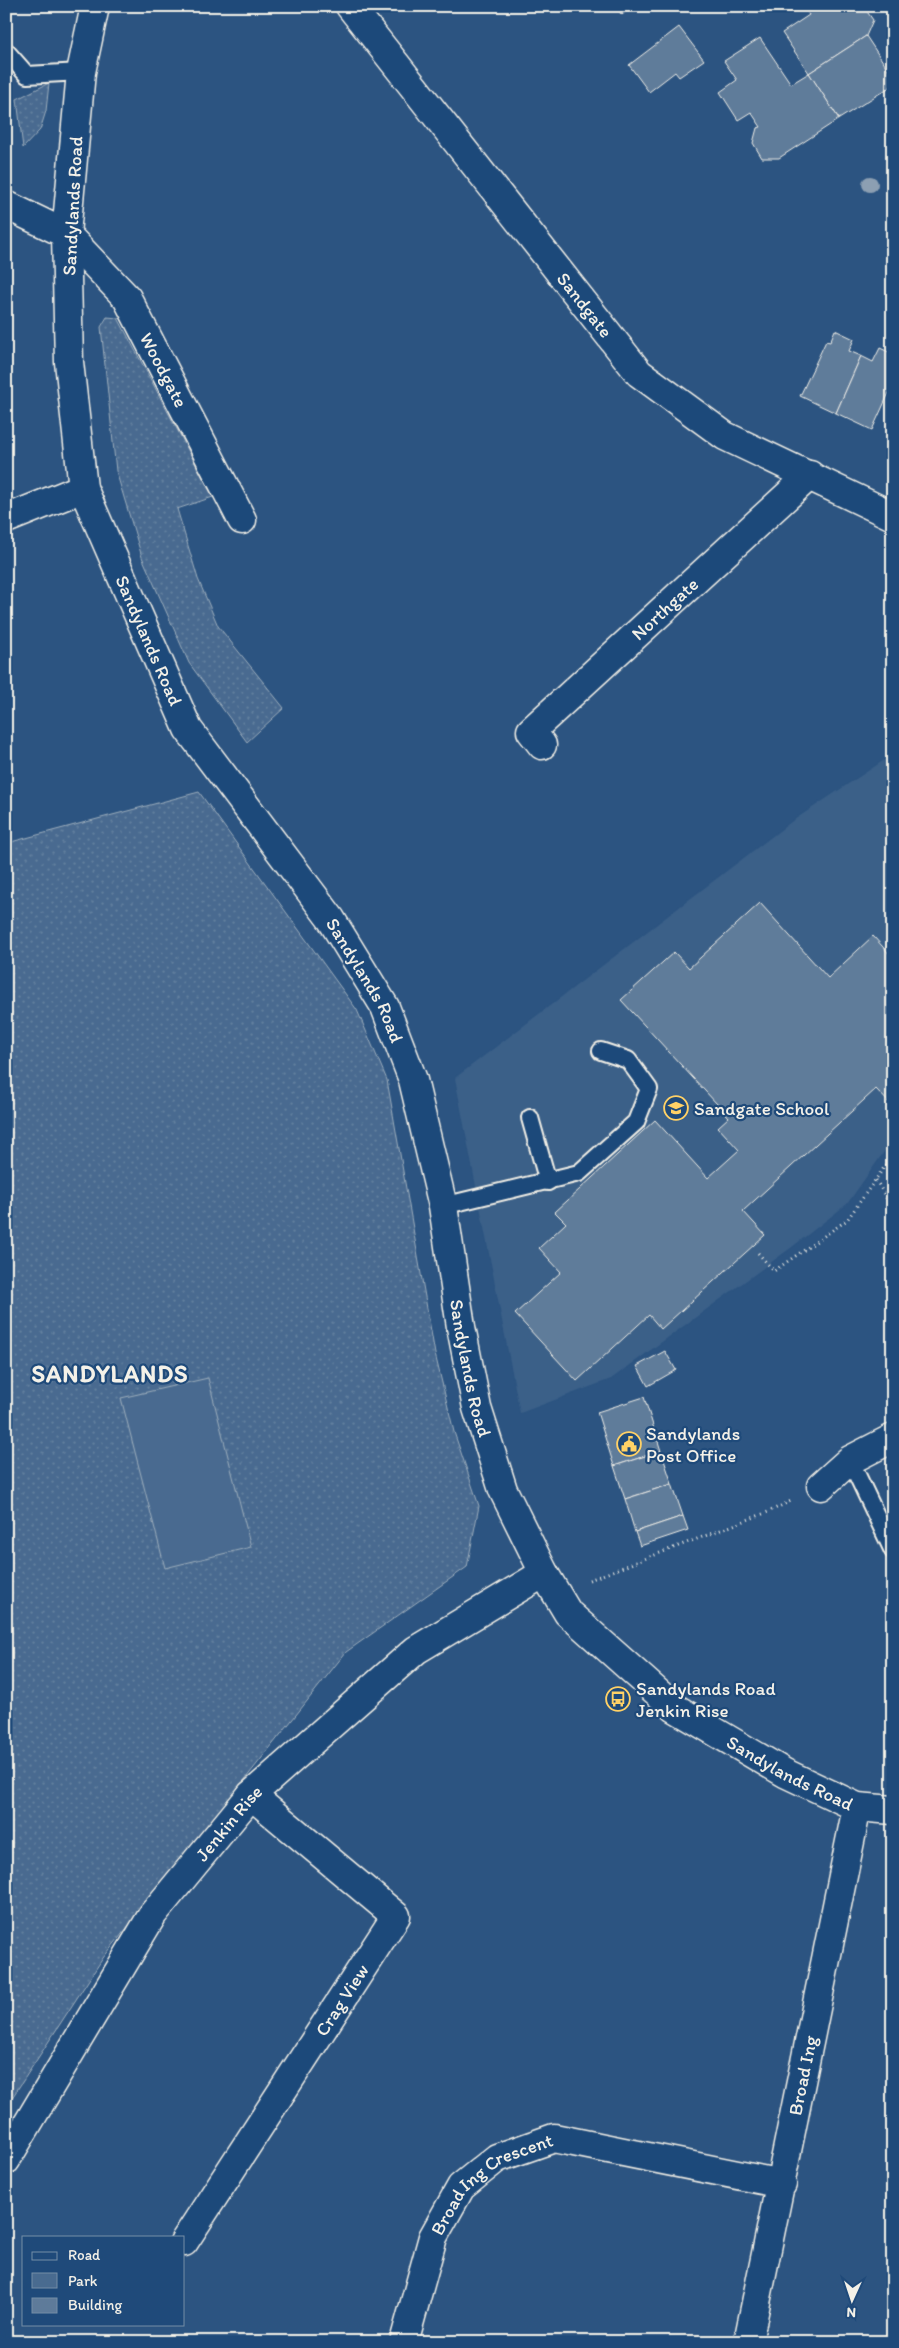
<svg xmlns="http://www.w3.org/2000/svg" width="899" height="2348" font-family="Itim,sans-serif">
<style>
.built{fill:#3b6088}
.green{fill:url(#green-dots);stroke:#9eaebc}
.pitch{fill:#496b90;stroke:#9eaebc}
.building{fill:#5e7b9a;stroke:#f4f1e8}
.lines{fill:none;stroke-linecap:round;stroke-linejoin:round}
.service-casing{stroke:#f4f1e8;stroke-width:20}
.minor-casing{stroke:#f4f1e8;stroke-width:31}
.tertiary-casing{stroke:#f4f1e8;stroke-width:31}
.path{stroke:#f4f1e8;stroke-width:3;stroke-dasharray:1 4;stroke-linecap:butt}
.service{stroke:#1f4a7a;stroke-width:16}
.minor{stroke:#1f4a7a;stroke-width:28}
.tertiary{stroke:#1f4a7a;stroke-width:28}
.tree{fill:#8c9fb2}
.labels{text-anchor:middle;stroke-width:4.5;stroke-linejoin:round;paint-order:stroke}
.street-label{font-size:19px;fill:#f4f1e8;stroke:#1f4a7a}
.poi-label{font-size:19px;fill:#f4f1e8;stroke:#1f4a7a;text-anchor:start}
.district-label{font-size:24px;font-weight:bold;letter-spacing:1px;fill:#f4f1e8;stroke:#1f4a7a}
</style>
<defs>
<pattern id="green-dots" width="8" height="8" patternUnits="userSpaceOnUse" patternTransform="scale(1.25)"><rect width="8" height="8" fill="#496b90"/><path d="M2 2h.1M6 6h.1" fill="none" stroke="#6481a0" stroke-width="1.8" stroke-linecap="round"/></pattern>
</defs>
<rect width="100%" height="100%" fill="#2c5481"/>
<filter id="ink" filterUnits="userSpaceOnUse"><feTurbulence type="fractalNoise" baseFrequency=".02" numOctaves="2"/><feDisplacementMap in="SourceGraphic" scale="10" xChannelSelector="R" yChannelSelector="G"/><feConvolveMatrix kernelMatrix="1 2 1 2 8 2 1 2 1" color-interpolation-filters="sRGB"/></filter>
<g filter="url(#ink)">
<path class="built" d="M886,759L893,762V1139L847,1204L792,1247L611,1379L520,1413L455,1078L791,822Z"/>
<g class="green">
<path d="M49,83L46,111L40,130L23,148L17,99Z"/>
<path d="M107,317L118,318L213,497L177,509L198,579L218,626L284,708L247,742L189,663L142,557L116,471L101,327Z"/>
<path d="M199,792L357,1010L387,1080L435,1354L454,1432L479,1506L467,1567L346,1652L103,1958L6,2107V885L12,870L11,842Z"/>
</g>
<path class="pitch" d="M208,1378L251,1547L165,1568L121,1398Z"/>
<g class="building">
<path d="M614,6H630L631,7L622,15Z"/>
<path d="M804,6H863L873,20L866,36L809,73L782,33L809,15Z"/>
<path d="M679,27L704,60L679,77L675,72L649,92L629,65Z"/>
<path d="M866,36L893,77V85L839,119L809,73Z"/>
<path d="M760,38L791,84L809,73L839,119L779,158H762L753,143L757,128L761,127L751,112L738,120L720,92L737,80L724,61Z"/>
<path d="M835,330L854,339L849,351L861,356L836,413L800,396L826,341L830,342Z"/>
<path d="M880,348L893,354V384L872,430L836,413L861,356L873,362Z"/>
<path d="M760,903L828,978L873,936L893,958V1107L876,1089L743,1211L765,1235L661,1329L649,1315L577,1381L515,1314L561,1272L539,1248L566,1223L555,1212L655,1120L708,1178L739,1150L718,1127L729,1117L621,1000L674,952L689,968Z"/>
<path d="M665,1351L676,1370L648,1386L637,1366Z"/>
<path d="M644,1397L661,1451L614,1466L597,1412Z"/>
<path d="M661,1451L672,1484L625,1499L614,1466Z"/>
<path d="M672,1484L683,1516L635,1532L625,1499Z"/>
<path d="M683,1516L688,1530L640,1546L635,1532Z"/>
</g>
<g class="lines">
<g class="service-casing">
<g id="service">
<path d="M6,51L27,75L81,72"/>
<path d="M530,1118L548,1182"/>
<path d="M443,1206L579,1173L636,1122L649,1089L628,1060L601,1051"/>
<path d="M850,1460L893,1551"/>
</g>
</g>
<g class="minor-casing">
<g id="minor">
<path id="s1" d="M350,6L639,373L725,436L893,516"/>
<path id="s2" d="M6,205L66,234L127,298L242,520"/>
<path d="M6,519L83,488"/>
<path id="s3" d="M542,745L531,731L810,475"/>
<path d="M821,1486L850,1460L893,1438"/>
<path id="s4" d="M6,2160L153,1914L251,1795L416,1650L544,1573"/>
<path id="s5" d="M184,2242L396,1916L251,1795"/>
<path id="s6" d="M404,2342L433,2237L461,2187L497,2158L554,2138L782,2184"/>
<path id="s7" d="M748,2342L857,1807"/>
</g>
</g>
<g class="tertiary-casing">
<g id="tertiary">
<path id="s8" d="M95,6L81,72L66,234L69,362L83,488L188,729L331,919L385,1007L413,1080L443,1206L461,1327L477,1408L503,1490L544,1573L568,1613L675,1708L785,1773L857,1807L893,1810"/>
</g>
</g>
<g class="path">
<path d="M876,1180L893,1210"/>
<path d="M758,1253L774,1271L847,1220L893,1155"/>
<path d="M589,1580L768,1512L791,1501"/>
</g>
<use href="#service" class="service"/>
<use href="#minor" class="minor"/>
<use href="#tertiary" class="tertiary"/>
</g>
<circle class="tree" cx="870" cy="184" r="8"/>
</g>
<defs>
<g id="school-ring" transform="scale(1.25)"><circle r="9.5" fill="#1f4a7a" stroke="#ffd166" stroke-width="1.5"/><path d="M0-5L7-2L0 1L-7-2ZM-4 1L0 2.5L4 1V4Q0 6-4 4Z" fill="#ffd166"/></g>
<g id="civic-ring" transform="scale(1.25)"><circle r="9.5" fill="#1f4a7a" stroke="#ffd166" stroke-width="1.5"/><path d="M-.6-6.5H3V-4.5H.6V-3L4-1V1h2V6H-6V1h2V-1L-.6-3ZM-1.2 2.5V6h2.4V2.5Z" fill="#ffd166"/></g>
<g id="bus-ring" transform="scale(1.25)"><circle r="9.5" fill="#1f4a7a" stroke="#ffd166" stroke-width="1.5"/><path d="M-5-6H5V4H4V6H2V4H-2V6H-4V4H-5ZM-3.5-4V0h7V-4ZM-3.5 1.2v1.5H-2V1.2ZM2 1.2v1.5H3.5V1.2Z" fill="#ffd166"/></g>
</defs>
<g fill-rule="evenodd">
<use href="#school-ring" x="676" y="1108"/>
<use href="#civic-ring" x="629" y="1444"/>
<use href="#bus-ring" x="618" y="1699"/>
</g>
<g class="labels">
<g class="street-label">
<text transform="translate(72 206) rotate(-87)" y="7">Sandylands Road</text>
<text dy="7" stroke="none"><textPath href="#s1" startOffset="380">Sandgate</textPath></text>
<text dy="7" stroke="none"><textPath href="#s2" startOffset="236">Woodgate</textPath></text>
<text dy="7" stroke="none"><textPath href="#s3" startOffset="199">Northgate</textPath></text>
<text dy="7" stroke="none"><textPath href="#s8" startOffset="651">Sandylands Road</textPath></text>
<text dy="7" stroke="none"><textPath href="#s8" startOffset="1056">Sandylands Road</textPath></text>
<text dy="7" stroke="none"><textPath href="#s8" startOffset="1461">Sandylands Road</textPath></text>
<text dy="7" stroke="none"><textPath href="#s8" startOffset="2002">Sandylands Road</textPath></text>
<text dy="7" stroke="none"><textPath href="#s4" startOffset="405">Jenkin Rise</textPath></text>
<text dy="7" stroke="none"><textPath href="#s5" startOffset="289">Crag View</textPath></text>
<text dy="7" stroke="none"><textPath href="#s7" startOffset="272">Broad Ing</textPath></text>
<text dy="7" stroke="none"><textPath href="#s6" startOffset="192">Broad Ing Crescent</textPath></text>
</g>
<g class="poi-label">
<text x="694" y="1115">Sandgate School</text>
<text x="646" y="1440">Sandylands<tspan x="646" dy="22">Post Office</tspan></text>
<text x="636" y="1695">Sandylands Road<tspan x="636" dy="22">Jenkin Rise</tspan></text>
</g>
<g class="district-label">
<text x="110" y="1382">SANDYLANDS</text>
</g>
</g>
<rect width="899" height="2348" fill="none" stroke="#1f4a7a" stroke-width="25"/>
<rect x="12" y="12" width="874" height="2323" fill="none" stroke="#f4f1e8" stroke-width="2" filter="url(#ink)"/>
<rect x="22" y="2236" width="162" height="90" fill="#1f4a7a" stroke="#748da6"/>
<rect x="32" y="2252" width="25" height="8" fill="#1f4a7a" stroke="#748da6"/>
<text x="68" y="2260" font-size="15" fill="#f4f1e8">Road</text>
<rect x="32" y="2273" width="25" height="15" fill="#496b90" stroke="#748da6"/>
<text x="68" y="2286" font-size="15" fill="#f4f1e8">Park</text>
<rect x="32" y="2298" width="25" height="15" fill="#5e7b9a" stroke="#748da6"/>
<text x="68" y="2310" font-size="15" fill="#f4f1e8">Building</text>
<g transform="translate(852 2300) rotate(183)" stroke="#1f4a7a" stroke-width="4" paint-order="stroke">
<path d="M0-4L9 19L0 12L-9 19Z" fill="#f4f1e8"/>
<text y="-8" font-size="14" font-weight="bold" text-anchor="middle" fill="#f4f1e8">N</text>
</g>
</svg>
